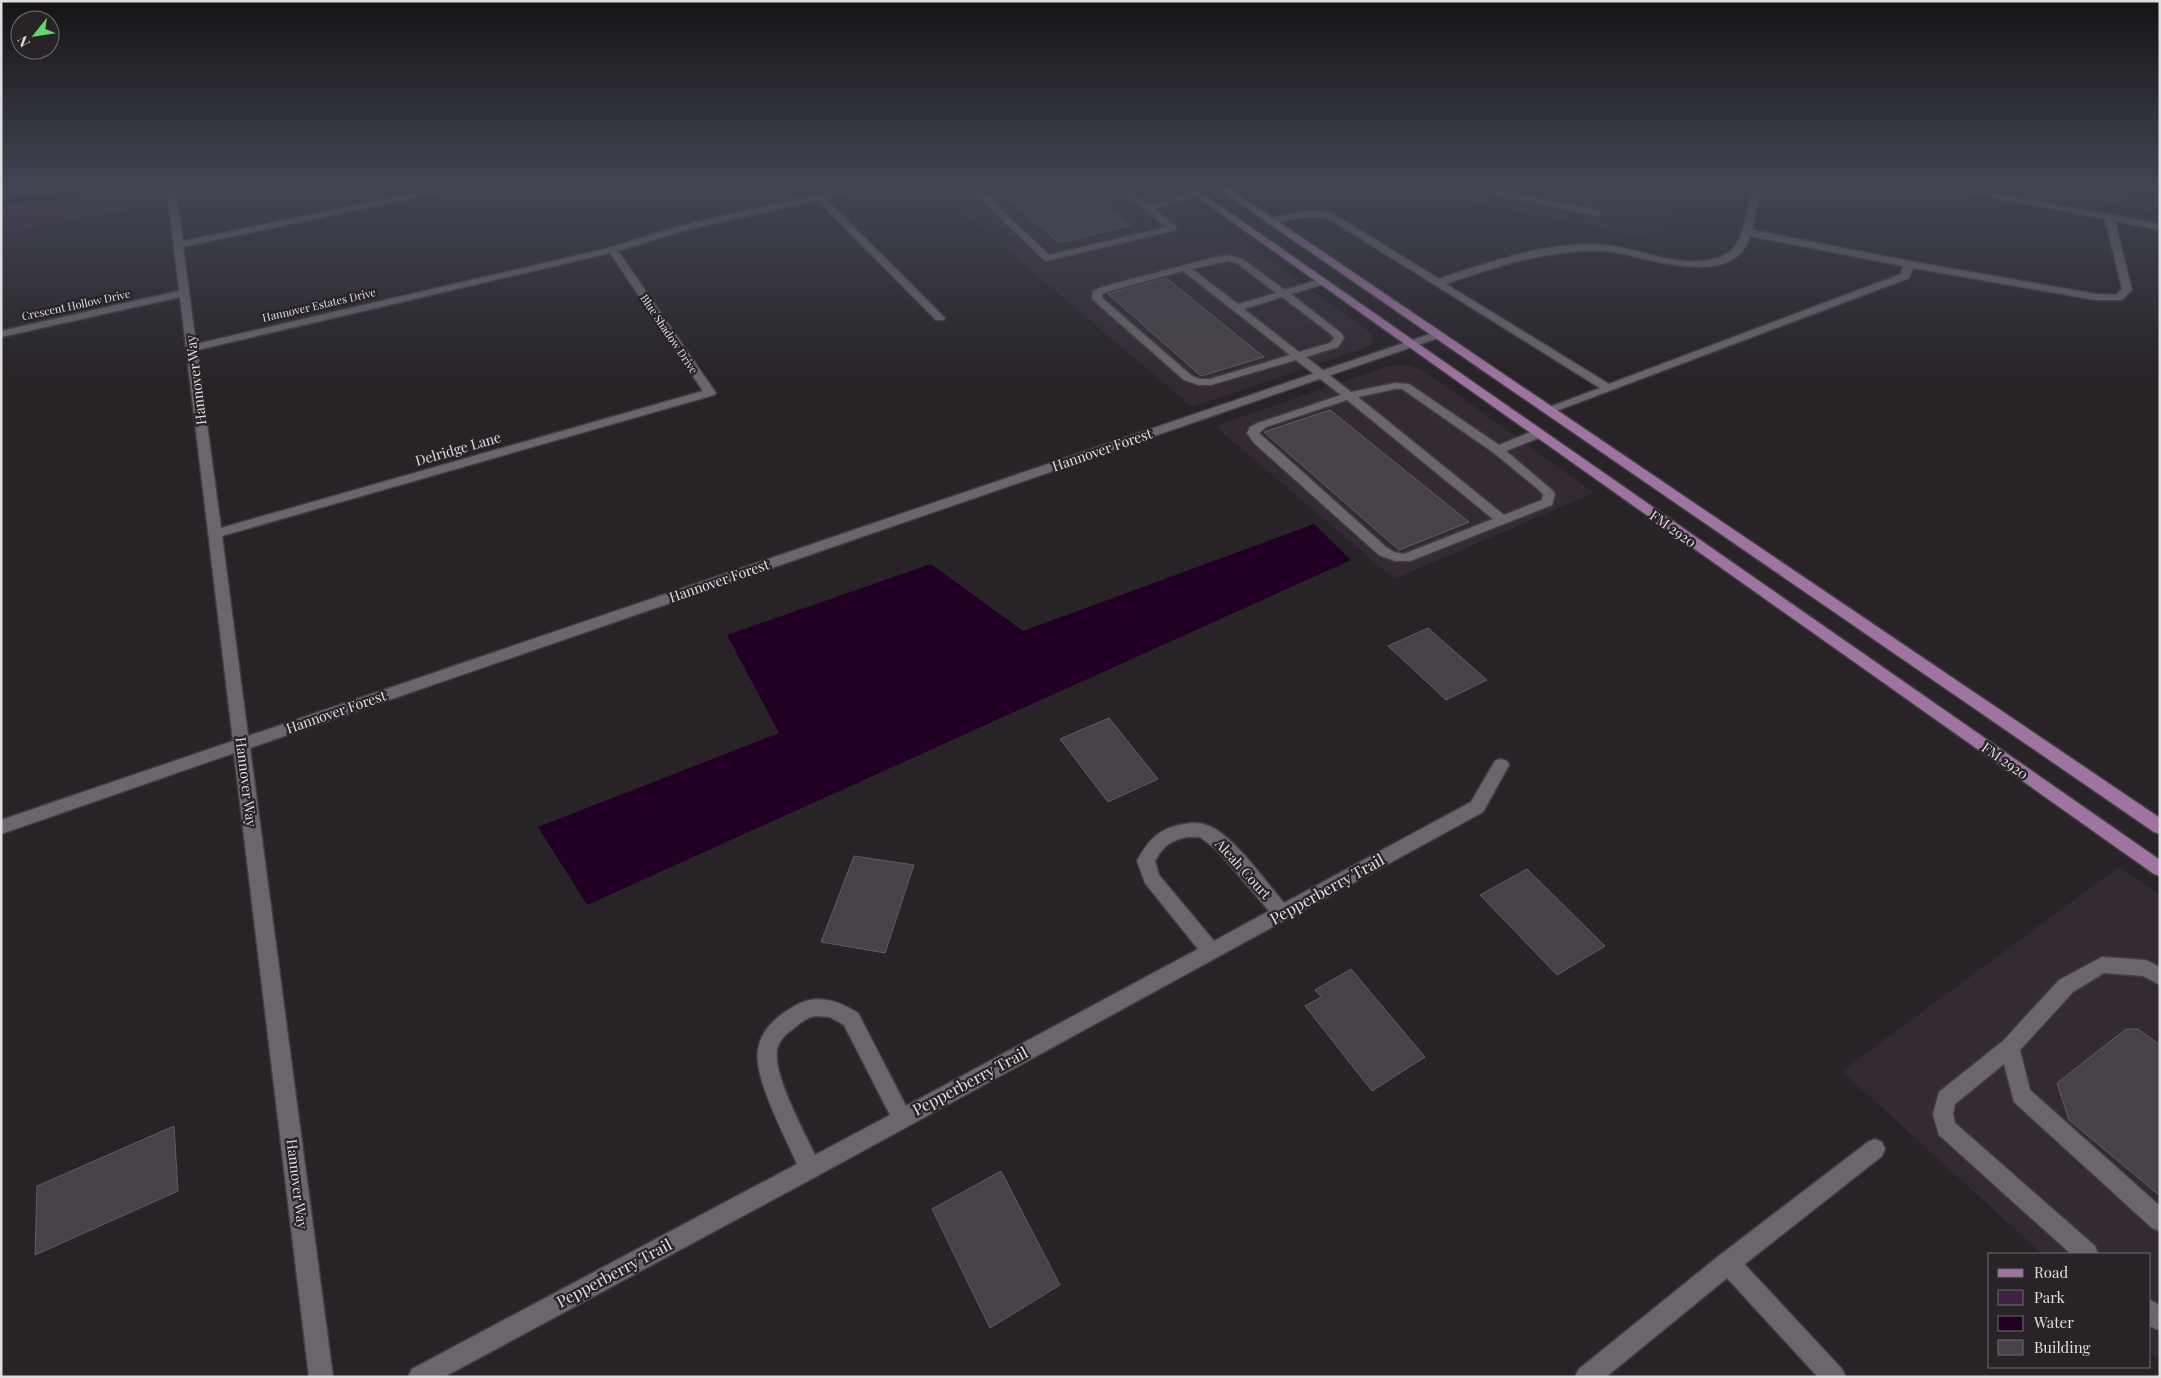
<svg xmlns="http://www.w3.org/2000/svg" width="2161" height="1378" font-family="'Playfair Display',serif">
<style>
.built{fill:#332a33}
.green{fill:#3e2340}
.water{fill:#220025}
.lines{fill:none;stroke-linecap:round;stroke-linejoin:round}
.stream{stroke:#220025;stroke-width:5.5}
.building{fill:#474247;stroke:#605c61}
.lane-casing{stroke:#423e42;stroke-width:3}
.street-casing{stroke:#423e42;stroke-width:3}
.primary-casing{stroke:#423e42;stroke-width:3}
.lane{fill:#6b666b;fill-rule:evenodd}
.street{fill:#6b666b;fill-rule:evenodd}
.primary{fill:#9f74a1;fill-rule:evenodd}
.labels{text-anchor:middle;stroke-width:4.5;stroke-linejoin:round;paint-order:stroke}
.far-street-label{font-size:11px;fill:#e1dee1;stroke:#272327}
.street-label{font-size:14px;fill:#e1dee1;stroke:#272327}
.near-street-label{font-size:16px;fill:#e1dee1;stroke:#272327}
</style>
<rect width="100%" height="100%" fill="#272327"/>
<g class="built">
<path d="M933,187H1169L1371,333L1373,336L1372,343L1368,347L1192,407Z"/>
<path d="M1393,187H1681L1659,240Z"/>
<path d="M2020,187H2160V213Z"/>
<path d="M1396,365L1409,366L1425,371L1594,493L1394,579L1215,426L1382,368Z"/>
<path d="M2119,867L2160,895V1361L2150,1352V1254H2042L1842,1071Z"/>
</g>
<path class="green" d="M31,187H142L145,206L1,234V193Z"/>
<g class="water">
<path d="M2073,187H2154L2160,189V202Z"/>
<path d="M1314,524L1351,560L587,905L538,827L779,733L727,635L931,564L1023,631Z"/>
</g>
<g class="lines">
<path class="stream" d="M1,202L120,189"/>
</g>
<g class="building">
<path d="M1040,187H1083L1131,225L1059,243L1004,195Z"/>
<path d="M1166,278L1264,357L1201,376L1108,294Z"/>
<path d="M1330,410L1469,522L1399,550L1264,432Z"/>
<path d="M1428,628L1487,680L1446,700L1388,646Z"/>
<path d="M1109,718L1158,779L1108,802L1060,739Z"/>
<path d="M854,856L914,865L885,953L821,942Z"/>
<path d="M1527,869L1605,946L1557,975L1480,895Z"/>
<path d="M1351,969L1425,1057L1372,1091L1305,1006L1321,997L1315,990Z"/>
<path d="M2126,1029H2138L2160,1045V1196L2069,1120L2057,1083Z"/>
<path d="M174,1126L178,1191L35,1255L37,1186Z"/>
<path d="M1001,1171L1060,1285L990,1328L932,1209Z"/>
</g>
<g class="lines">
<g class="lane-casing">
<g id="lane">
<path d="M968,187H978L1049,255L1166,227L1116,187H1126L1149,205L1198,192L1202,195L1154,209L1176,226V230L1047,261L1044,260Z"/>
<path d="M1485,187H1494L1493,189L1597,210L1602,213L1597,216L1488,194L1484,191Z"/>
<path d="M1752,187H1761L1752,230L1909,261L2096,294L2116,295L2122,289L2105,219L1938,187H1959L2160,224V230L2115,221L2132,290L2122,300H2096L1913,268L1909,278L1548,414L1542,411L1544,409L1600,388L1326,217H1306L1269,224L1264,221L1266,219C1288,214 1310,208 1332,213L1439,279C1491,261 1558,238 1613,246C1649,252 1694,273 1728,253C1745,243 1748,206 1752,187ZM1750,236L1903,266L1901,274L1609,384L1446,284C1486,270 1528,256 1571,252C1585,250 1599,250 1613,252C1650,258 1734,290 1750,236Z"/>
<path d="M1229,255L1244,260L1285,290L1317,280H1325V284L1291,294L1341,333L1344,338L1338,347L1306,357L1351,392L1395,383L1409,384L1499,445L1533,431H1541L1543,434L1541,437L1506,451L1553,491L1555,494L1552,505L1410,561H1395L1379,555L1254,443L1247,433L1250,427L1258,423L1341,395L1296,360L1211,385H1199L1184,380L1092,299L1093,291L1102,287L1215,257ZM1228,261L1238,264L1276,293L1238,304L1192,269ZM1183,271L1290,355L1210,379H1200L1192,376L1102,298V294L1110,291ZM1282,297L1332,335L1334,338L1330,343L1299,352L1244,309ZM1395,389H1402L1494,453L1539,490L1543,494L1542,500L1504,515L1358,397ZM1347,400L1493,519L1404,554L1394,552L1386,547L1259,433L1266,427Z"/>
<path d="M2102,957L2146,960L2160,967V985L2143,976L2104,973L2073,992L2020,1050L2030,1090L2160,1206V1231L2152,1228L2014,1102L2004,1064L1955,1104L1953,1114L1955,1123L2095,1246L2098,1254H2071L1939,1135L1933,1114L1939,1092L2003,1041L2059,980Z"/>
<path d="M1875,1139L1882,1142L1885,1149L1882,1156L1736,1271L1728,1274L1720,1271L1717,1263L1720,1255L1868,1142Z"/>
<path d="M2150,1300L2160,1305V1331L2150,1326Z"/>
</g>
</g>
<g class="street-casing">
<g id="street">
<path d="M167,187H175L183,241L444,187H463L183,247L196,344L609,248L680,226L847,187H864L825,198L945,318L944,320H936L817,200L686,230L618,251L716,393L714,395L222,536L248,736L1433,333H1441L1442,335L1441,337L250,748L333,1377H309L234,753L1,834V820L233,741L180,297L1,337V331L179,291ZM610,253L703,391L221,528L197,350Z"/>
<path d="M1501,759L1507,761L1509,765L1483,812L817,1176L444,1377H408L412,1369L797,1164C786,1138 753,1077 758,1050C761,1030 777,1016 793,1007C815,993 837,1000 858,1013L906,1106L1198,949L1145,883L1137,861C1147,843 1155,832 1175,826C1187,823 1198,821 1209,826C1234,836 1266,882 1284,903L1471,802L1495,761ZM1188,837H1200L1217,850L1269,911L1214,941L1159,875L1155,861C1162,847 1172,839 1188,837ZM816,1016L830,1017L844,1025L890,1115L815,1155C805,1133 769,1069 778,1046C781,1039 787,1033 793,1029C800,1023 807,1017 816,1016Z"/>
<path d="M1728,1252L1736,1255L1842,1369L1846,1377H1818L1727,1278L1606,1377H1575L1579,1369L1720,1255Z"/>
</g>
</g>
<g class="primary-casing">
<g id="primary">
<path d="M1183,187H1193L2160,860V876L2154,874Z"/>
<path d="M1216,187H1227L2160,818V834L2154,832Z"/>
</g>
</g>
<use href="#lane" class="lane"/>
<use href="#street" class="street"/>
<use href="#primary" class="primary"/>
</g>
<linearGradient id="sky" x2="0" y2="1"><stop stop-color="#151315"/><stop offset="0.49" stop-color="#414552"/><stop offset="1" stop-color="#414552" stop-opacity="0"/></linearGradient>
<rect width="2161" height="380" fill="url(#sky)"/>
<g class="labels">
<g class="far-street-label">
<text transform="translate(76 305) rotate(-12)" y="4">Crescent Hollow Drive</text>
<text transform="translate(319 305) rotate(-13)" y="4">Hannover Estates Drive</text>
<text transform="translate(669 334) rotate(56)" y="4">Blue Shadow Drive</text>
</g>
<g class="street-label">
<text transform="translate(196 380) rotate(-97)" y="5">Hannover Way</text>
<text transform="translate(458 449) rotate(-16)" y="5">Delridge Lane</text>
<text transform="translate(1102 450) rotate(-19)" y="5">Hannover Forest</text>
<text transform="translate(1673 529) rotate(35)" y="5">FM 2920</text>
<text transform="translate(719 581) rotate(-19)" y="5">Hannover Forest</text>
<text transform="translate(336 712) rotate(-19)" y="5">Hannover Forest</text>
<text transform="translate(2005 761) rotate(35)" y="5">FM 2920</text>
<text transform="translate(246 782) rotate(83)" y="5">Hannover Way</text>
<text transform="translate(1243 869) rotate(48)" y="5">Aleah Court</text>
<text transform="translate(297 1184) rotate(83)" y="5">Hannover Way</text>
</g>
<g class="near-street-label">
<text transform="translate(1327 889) rotate(-29)" y="6">Pepperberry Trail</text>
<text transform="translate(970 1081) rotate(-28)" y="6">Pepperberry Trail</text>
<text transform="translate(614 1273) rotate(-28)" y="6">Pepperberry Trail</text>
</g>
</g>
<rect width="2161" height="1378" fill="none" stroke="#e1dee1" stroke-width="5"/>
<rect x="1988" y="1253" width="162" height="115" fill="#272327" stroke="#716e71"/>
<rect x="1998" y="1269" width="25" height="8" fill="#9f74a1" stroke="#716e71"/>
<text x="2034" y="1278" font-size="15" fill="#e1dee1">Road</text>
<rect x="1998" y="1290" width="25" height="15" fill="#3e2340" stroke="#716e71"/>
<text x="2034" y="1303" font-size="15" fill="#e1dee1">Park</text>
<rect x="1998" y="1316" width="25" height="15" fill="#220025" stroke="#716e71"/>
<text x="2034" y="1328" font-size="15" fill="#e1dee1">Water</text>
<rect x="1998" y="1340" width="25" height="15" fill="#474247" stroke="#716e71"/>
<text x="2034" y="1353" font-size="15" fill="#e1dee1">Building</text>
<g transform="translate(35 35) rotate(240)"><circle r="24" fill="#272327" stroke="#716e71"/>
<path d="M0-4L9 19L0 12L-9 19Z" fill="#61d56a"/>
<text y="-8" font-size="14" font-weight="bold" text-anchor="middle" fill="#e1dee1">N</text>
</g>
</svg>
